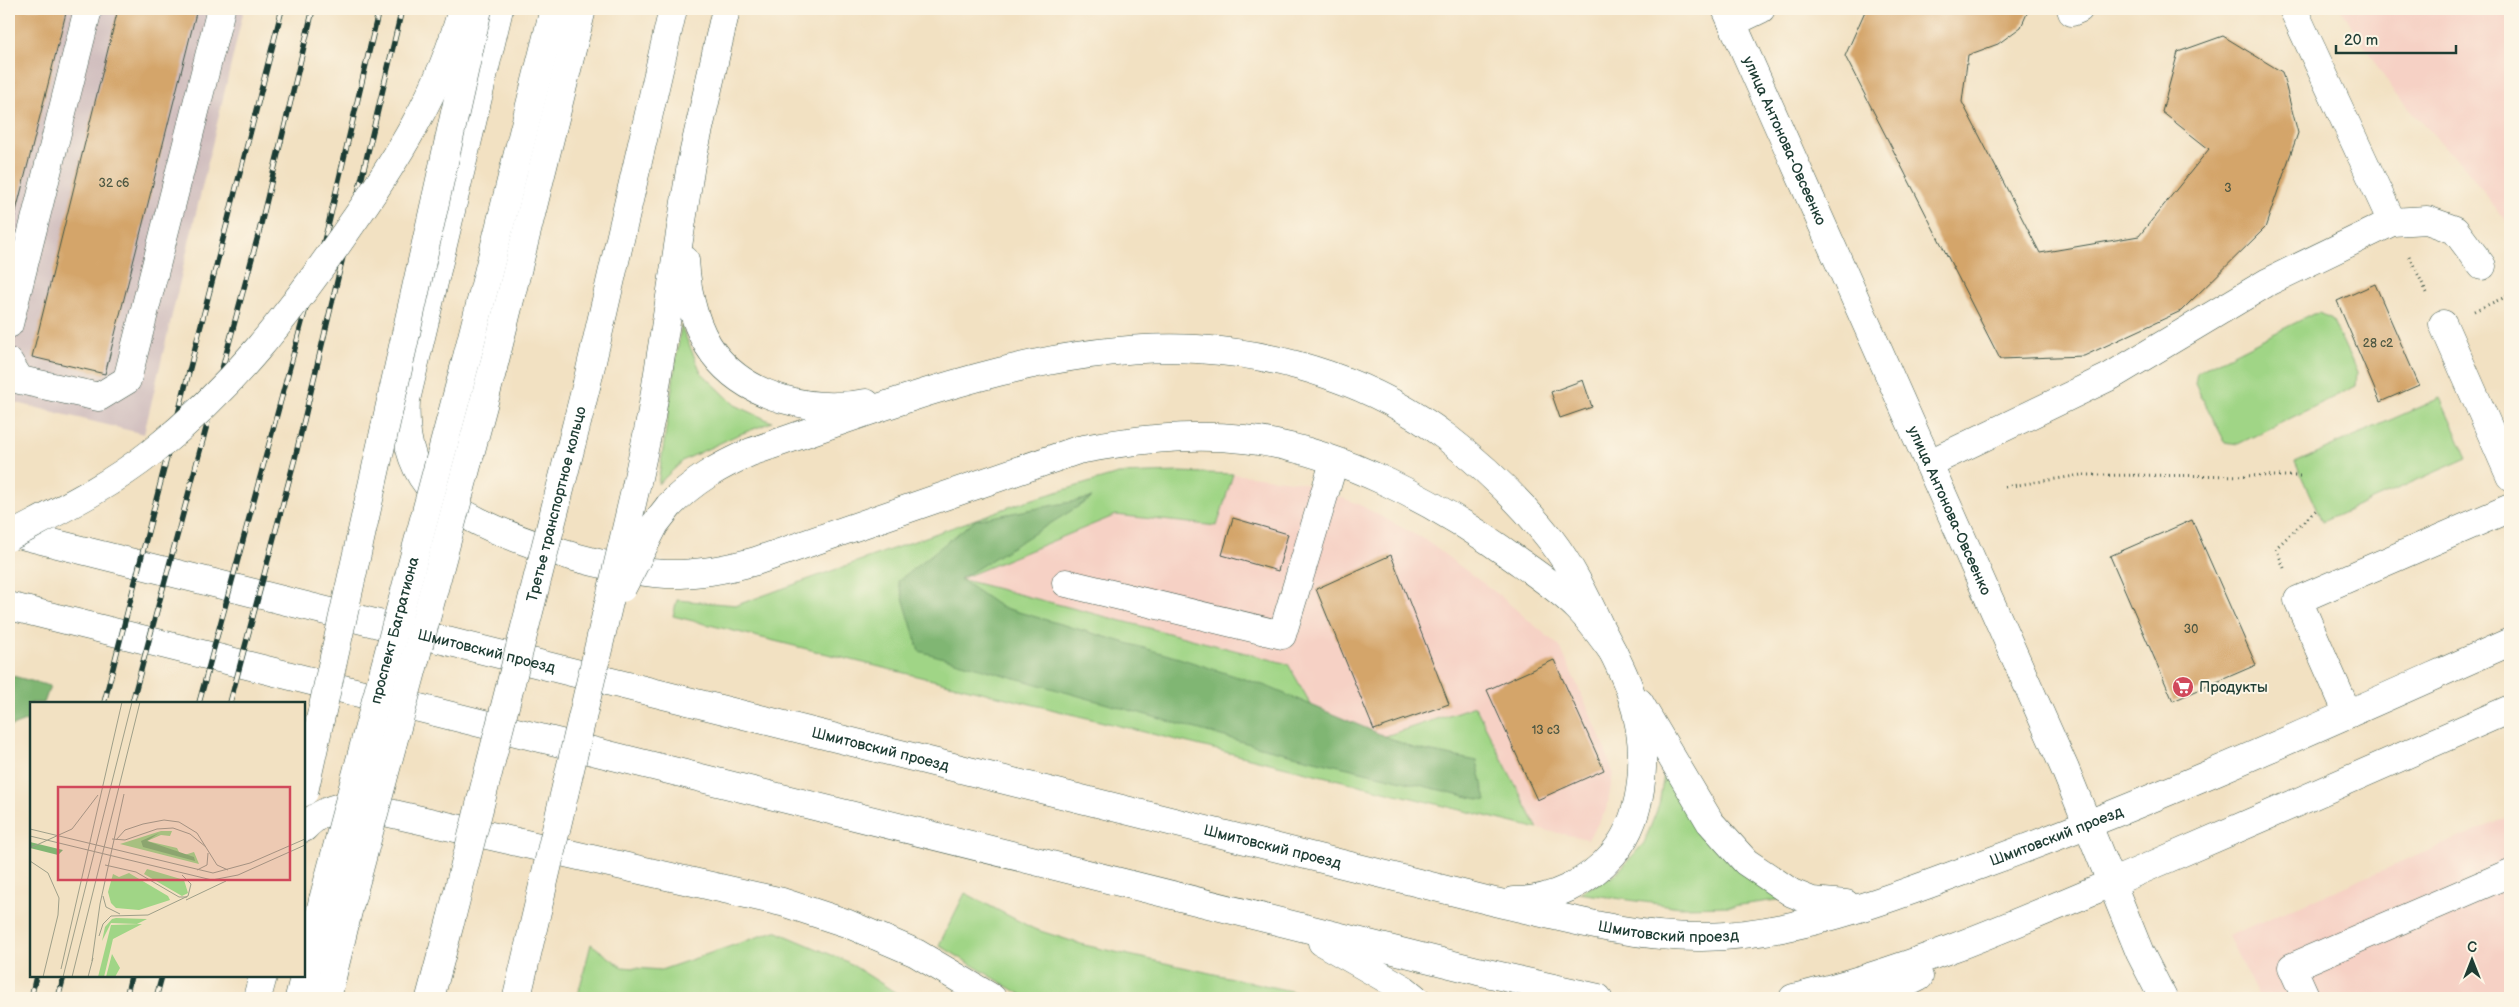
<svg xmlns="http://www.w3.org/2000/svg" width="2519" height="1007" font-family="'Balsamiq Sans',sans-serif">
<style>
.built{fill:#f6d1c5}
.industrial{fill:#d1bfbf}
.green{fill:#a0d586;stroke:#60895d}
.forest{fill:#80b673;stroke:#507a54}
.building{fill:#d4a56a}
.lines{fill:none;stroke-linecap:round;stroke-linejoin:round}
.minor-casing{stroke:#3f5649;stroke-width:29}
.major-casing{stroke:#3f5649;stroke-width:29}
.path{stroke:#3f5649;stroke-width:3;stroke-dasharray:1 4;stroke-linecap:butt}
.minor{stroke:#fff;stroke-width:28}
.major{stroke:#fff;stroke-width:28}
.rail-casing{stroke:#1f3d34;stroke-width:5.5}
.rail{stroke:#fcf5e5;stroke-width:4;stroke-dasharray:11;stroke-linecap:butt}
.major-bridge-casing{stroke:#3f5649;stroke-width:29;stroke-linecap:butt}
.major-bridge{stroke:#fff;stroke-width:28}
.labels{text-anchor:middle;stroke-width:4;stroke-linejoin:round;paint-order:stroke}
.number-label{font-size:12px;fill:#4c5742}
.street-label{font-size:15px;fill:#1f3d34;stroke:#fcf5e5}
.poi-label{font-size:15px;fill:#1f3d34;stroke:#fcf5e5;text-anchor:start}
.inset-road{fill:none;stroke:#9e9f89;stroke-width:1}
.view{fill:#d1495b;fill-opacity:0.15;stroke:#d1495b;stroke-width:2.5}
.inset-edge{fill:none;stroke:#1f3d34;stroke-width:2.5}
</style>
<rect width="100%" height="100%" fill="#fcf5e5"/>
<filter id="ink" filterUnits="userSpaceOnUse"><feTurbulence type="fractalNoise" baseFrequency=".02" numOctaves="2"/><feDisplacementMap in="SourceGraphic" scale="10" xChannelSelector="R" yChannelSelector="G"/><feConvolveMatrix kernelMatrix="1 2 1 2 8 2 1 2 1" color-interpolation-filters="sRGB"/></filter>
<filter id="wash" filterUnits="userSpaceOnUse"><feTurbulence type="fractalNoise" baseFrequency=".0096" numOctaves="4" result="noise"/><feDisplacementMap in="SourceGraphic" scale="20" xChannelSelector="R" yChannelSelector="G"/><feGaussianBlur stdDeviation="1.12" result="paint"/><feColorMatrix in="noise" values="0 0 0 0 0 0 0 0 0 0 0 0 0 0 0 0 0 1.4 0 .05"/><feComposite in="paint" operator="in"/></filter>
<g filter="url(#wash)">
<rect width="100%" height="100%" fill="#f2e1c2"/>
<g class="built">
<path d="M2341,9H2510V227L2469,172L2395,94Z"/>
<path d="M1233,474L1300,482L1358,504L1425,540L1499,595L1560,647L1602,740L1613,773L1607,809L1588,839L1538,829L1475,706L1338,753L959,579L1116,514L1217,526Z"/>
<path d="M2510,816V998H2259L2228,936Z"/>
</g>
<path class="industrial" d="M9,9H244L144,434L9,401Z"/>
<g class="green">
<path d="M2320,313L2332,319L2357,372L2356,386L2238,444L2225,442L2195,384L2197,372L2313,314Z"/>
<path d="M681,326L701,372L735,405L772,422L735,436L684,460L658,484Z"/>
<path d="M2440,398L2467,458L2322,522L2295,462Z"/>
<path d="M1179,472L1233,474L1217,526L1116,515L960,579L1288,664L1338,752L1475,706L1538,829L673,616L677,600L737,605L1023,502L1118,474Z"/>
<path d="M1666,762L1784,899L1733,906L1680,907L1579,893L1615,875L1644,843L1659,805Z"/>
<path d="M965,893L1034,929L1084,945L1322,998H1027L939,945Z"/>
<path d="M775,931L846,961L904,998H577L591,944L622,967L661,970Z"/>
</g>
<g class="forest">
<path d="M1092,498L960,579L1001,607L1179,658L1266,686L1413,748L1477,761L1486,801L1264,748L919,651L898,581L975,520Z"/>
<path d="M9,675L50,686L44,703H31V719L9,727Z"/>
</g>
<g id="blocks">
<g class="building">
<path d="M9,9H67L9,239Z"/>
<path d="M118,9H197L105,374L32,357Z"/>
<path d="M1866,9H2029L2021,27L1998,44L1968,55L1962,102L2040,253L2139,236L2209,149L2162,112L2178,52L2223,36L2282,72L2298,133L2265,228L2181,311L2084,356L2000,359L1845,56Z"/>
<path d="M2375,284L2419,385L2380,402L2337,301Z"/>
<path d="M1583,380L1592,407L1560,418L1551,392Z"/>
<path d="M1233,518L1288,534L1278,571L1222,555Z"/>
<path d="M2192,520L2256,665L2173,701L2110,556Z"/>
<path d="M1391,555L1449,704L1374,730L1316,589Z"/>
<path d="M1554,660L1604,770L1537,800L1487,690Z"/>
</g>
</g>
</g>
<g filter="url(#ink)">
<use href="#blocks" fill-opacity="0" stroke="#3f5649" stroke-width="1"/>
<g class="lines">
<g class="minor-casing">
<g id="minor">
<path id="s1" d="M1726,9L2065,769L2140,953L2163,998"/>
<path d="M2071,9L2072,12L2079,9"/>
<path d="M2293,9L2392,222"/>
<path d="M1732,23L1761,9"/>
<path d="M9,324L88,9"/>
<path d="M2443,324L2510,476"/>
<path d="M9,362L20,380L99,397L127,380L221,9"/>
<path d="M1930,463L2111,376L2268,282L2392,222L2427,220L2455,230L2482,266"/>
<path d="M1066,583L1282,635L1334,462"/>
<path d="M2348,714L2298,600L2510,508"/>
<path d="M2306,998L2292,967L2510,873"/>
</g>
</g>
<g class="major-casing">
<g id="major">
<path d="M499,9L406,400C404,433 409,467 434,492C477,534 606,571 666,574C697,575 727,569 756,561L1078,450C1132,440 1188,433 1244,439C1340,449 1441,505 1518,561C1538,575 1560,590 1578,608C1591,621 1602,637 1613,652"/>
<path d="M685,260C687,293 694,327 714,354C748,399 813,413 866,403"/>
<path d="M466,361L554,9"/>
<path d="M493,368L582,9"/>
<path d="M587,383L673,9"/>
<path d="M637,482L651,417L691,164L726,9"/>
<path d="M669,506C693,481 719,466 751,452C892,404 1046,341 1197,349C1285,354 1376,384 1446,437C1485,467 1521,502 1551,540C1571,566 1586,597 1600,627C1611,649 1624,671 1631,694C1648,743 1648,812 1613,854C1589,882 1551,901 1514,901"/>
<path id="s2" d="M9,532L1495,902C1562,917 1632,938 1702,937C1796,936 1895,897 1983,864C2162,799 2336,719 2510,642"/>
<path d="M9,606L1478,971L1598,998"/>
<path d="M1639,702L1710,822L1746,862L1792,893L1812,901L1846,904"/>
<path d="M304,828C318,813 333,807 354,805L782,902L846,923L916,953L992,998"/>
<path d="M1322,942L1404,989L1415,998"/>
<path d="M257,998L263,976"/>
<path d="M299,998L323,900"/>
<path d="M327,998L349,907"/>
<path d="M430,998L451,919"/>
<path d="M1793,998C1907,971 2010,926 2118,880C2249,824 2380,766 2510,709"/>
<path d="M1877,998L1919,977"/>
</g>
</g>
<g class="path">
<path d="M2409,256L2427,293"/>
<path d="M2474,311L2510,295"/>
<path d="M2005,487L2081,475L2301,476"/>
<path d="M2284,568L2276,548L2316,510"/>
</g>
<use href="#minor" class="minor"/>
<use href="#major" class="major"/>
<g class="rail-casing">
<g id="rail">
<path d="M104,703L282,9"/>
<path d="M132,703L259,232L313,9"/>
<path d="M199,703L328,226L379,9"/>
<path d="M230,703L295,458L402,9"/>
<path d="M31,998L36,976"/>
<path d="M58,998L64,976"/>
<path d="M126,998L131,976"/>
<path d="M156,998L162,976"/>
</g>
</g>
<use href="#rail" class="rail"/>
<g class="major-bridge-casing">
<g id="major-bridge">
<path d="M9,537C58,511 108,487 152,452C233,387 287,317 346,232C394,164 441,91 462,9"/>
<path d="M622,588L655,524L669,506"/>
<path d="M304,792L478,9"/>
<path id="s3" d="M323,900L466,361"/>
<path d="M349,907L493,368"/>
<path id="s4" d="M451,919L587,383"/>
<path d="M517,997L637,482"/>
</g>
</g>
<use href="#major-bridge" class="major-bridge"/>
</g>
</g>
<defs>
<g id="supermarket-disc" transform="scale(1.125)"><circle r="9.5" fill="#d1495b" stroke="#fcf5e5"/><path d="M-6-5.5h2.5l.6 2H6L4.5 2H-2.5L-4.4-4H-6ZM-1.5 3.2a1.3 1.3 0 1 0 .1 0ZM3 3.2a1.3 1.3 0 1 0 .1 0Z" fill="#fff"/></g>
</defs>
<g fill-rule="evenodd">
<use href="#supermarket-disc" x="2183" y="687"/>
</g>
<g class="labels">
<g class="number-label">
<text x="114" y="187">32 с6</text>
<text x="2228" y="192">3</text>
<text x="2378" y="347">28 с2</text>
<text x="2191" y="633">30</text>
<text x="1546" y="734">13 с3</text>
</g>
<g class="street-label">
<text dy="5" stroke="none"><textPath href="#s1" startOffset="144">улица Антонова-Овсеенко</textPath></text>
<text dy="5" stroke="none"><textPath href="#s4" startOffset="428">Третье транспортное кольцо</textPath></text>
<text dy="5" stroke="none"><textPath href="#s1" startOffset="549">улица Антонова-Овсеенко</textPath></text>
<text dy="5" stroke="none"><textPath href="#s3" startOffset="279">проспект Багратиона</textPath></text>
<text dy="5" stroke="none"><textPath href="#s2" startOffset="492">Шмитовский проезд</textPath></text>
<text dy="5" stroke="none"><textPath href="#s2" startOffset="898">Шмитовский проезд</textPath></text>
<text dy="5" stroke="none"><textPath href="#s2" startOffset="2112">Шмитовский проезд</textPath></text>
<text dy="5" stroke="none"><textPath href="#s2" startOffset="1302">Шмитовский проезд</textPath></text>
<text dy="5" stroke="none"><textPath href="#s2" startOffset="1708">Шмитовский проезд</textPath></text>
</g>
<g class="poi-label">
<text x="2199" y="692">Продукты</text>
</g>
</g>
<g transform="translate(30 702)">
<rect width="275" height="275" fill="#f2e1c2"/>
<path d="M131,129H142L140,134L131,133L117,139L147,146L151,154L164,150L169,162L90,142ZM117,167L154,178L158,191L152,194L114,172ZM99,171L138,194L140,198L109,208L86,206L81,201L78,190L83,172L89,175ZM82,217L86,216L117,217L107,222L81,221L72,239L75,225ZM112,222L83,237L74,275H68L81,223ZM82,252L90,266L85,275H76Z" fill="#a0d586"/>
<path d="M129,131L117,139L164,155L165,159L113,145L111,139ZM0,140L33,148L28,153L0,146Z" fill="#80b673"/>
<path class="inset-road" d="M0,127L183,171L220,161L275,137M0,134L182,178L208,173L275,143M82,137L95,138L127,127L143,126L160,132L176,145M86,138L95,128L113,122L134,118L149,120L167,131L187,163L198,168M0,146L42,127L68,93M0,159L18,171L29,196L28,213L13,275M75,163L106,170L149,195H157M167,168L177,163L178,151M73,194L76,205L90,212M156,198L196,179M69,234L73,222L81,214L118,213L158,194L161,182L152,173M62,259L70,202L94,92M31,267L92,0M33,275L102,0M42,275L110,0M58,275L63,256"/>
<path class="view" d="M28,85H260V178H28Z"/>
<rect width="275" height="275" class="inset-edge"/>
</g>
<rect width="2519" height="1007" fill="none" stroke="#fcf5e5" stroke-width="30"/>
<g transform="translate(2472 960)" stroke="#fcf5e5" stroke-width="4" paint-order="stroke">
<path d="M0-4L9 19L0 12L-9 19Z" fill="#1f3d34"/>
<text y="-8" font-size="14" font-weight="bold" text-anchor="middle" fill="#1f3d34">С</text>
</g>
<path d="M2336 45v8h120v-8" fill="none" stroke="#1f3d34" stroke-width="2.5"/>
<text x="2344" y="45" font-size="15" fill="#1f3d34" stroke="#fcf5e5" stroke-width="4" paint-order="stroke">20 m</text>
</svg>
